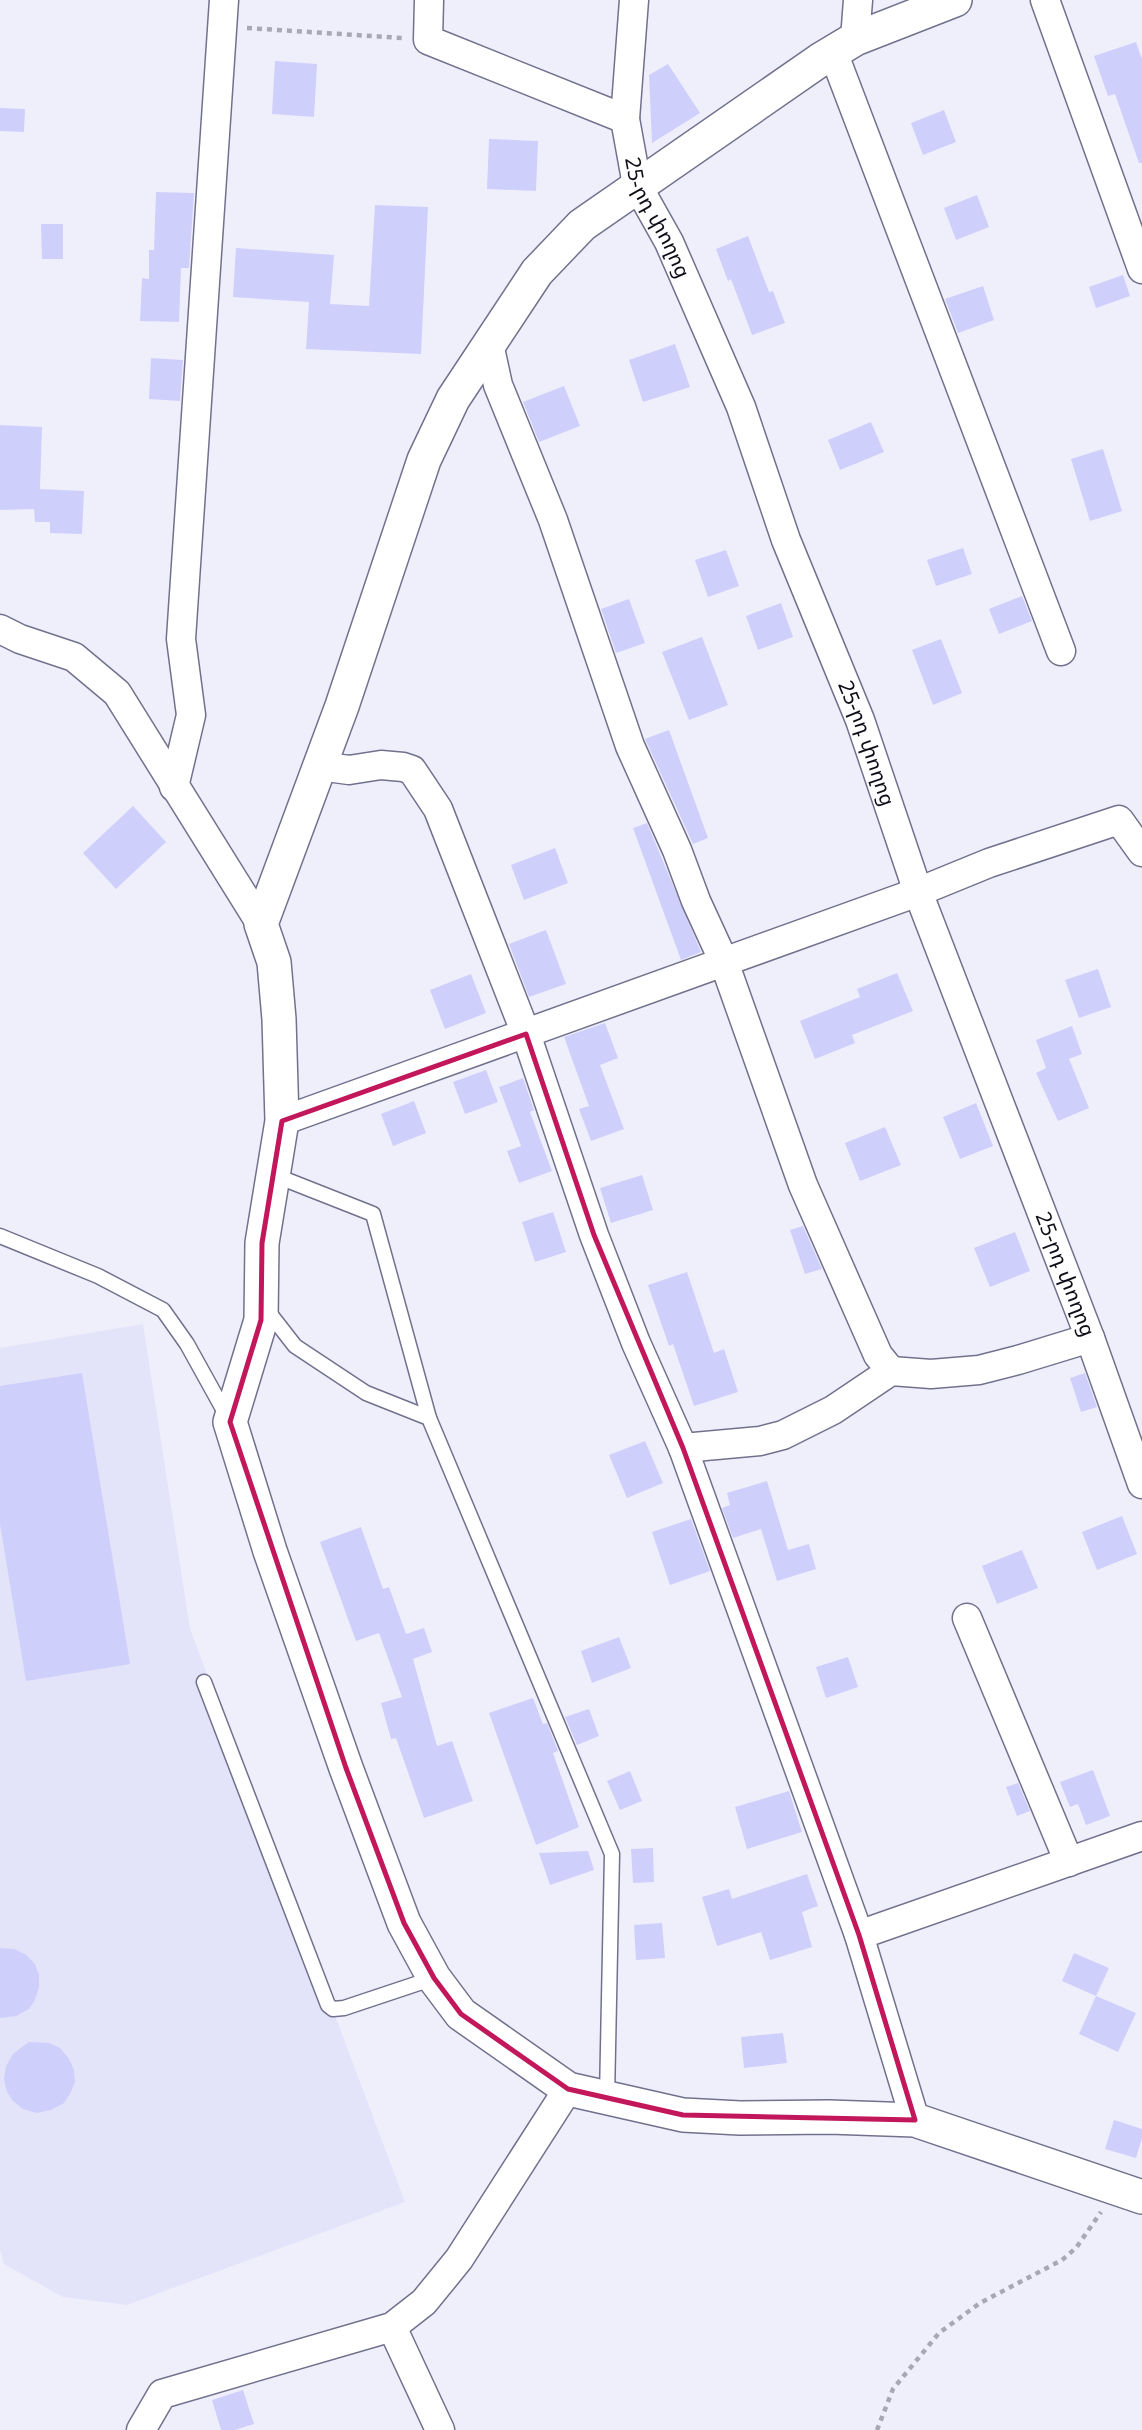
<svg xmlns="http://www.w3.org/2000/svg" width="1142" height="2430" font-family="'Noto Sans','Noto Sans Armenian',sans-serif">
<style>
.built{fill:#e3e3fa}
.building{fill:#cfcffc}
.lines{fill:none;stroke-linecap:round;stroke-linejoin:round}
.service-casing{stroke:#71718d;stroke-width:17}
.minor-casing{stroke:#71718d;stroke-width:31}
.tertiary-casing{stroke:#71718d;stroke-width:36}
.path{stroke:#a8a8b4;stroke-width:4.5;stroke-dasharray:5 5;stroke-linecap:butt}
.service{stroke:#fff;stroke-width:14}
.minor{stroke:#fff;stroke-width:28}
.tertiary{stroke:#fff;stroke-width:33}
.marked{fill:none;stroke:#c2185b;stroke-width:5;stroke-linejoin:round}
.labels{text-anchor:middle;stroke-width:6;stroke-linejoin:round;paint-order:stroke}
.street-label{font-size:21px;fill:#0f0e18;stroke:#fff}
</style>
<rect width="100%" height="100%" fill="#efeffc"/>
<path class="built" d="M143,1324L190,1629L405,2202L127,2305L63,2297L4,2264L0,2249V1348Z"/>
<g class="building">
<path d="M1136,42L1142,59V163H1139L1115,94L1108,96L1094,56Z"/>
<path d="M275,61L317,64L314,117L272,114Z"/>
<path d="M668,64L700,113L652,143L649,75Z"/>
<path d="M0,108L25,109L24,132L0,131Z"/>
<path d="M944,110L956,142L923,155L911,123Z"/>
<path d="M489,139L538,141L536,191L487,189Z"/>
<path d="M156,192L194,193L189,268H181L179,322L140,321L142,278L149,279V250H154Z"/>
<path d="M977,195L989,227L956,240L944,208Z"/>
<path d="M375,205L428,207L421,354L306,349L309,302L233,297L236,248L334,255L330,304L369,306Z"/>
<path d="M41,224H63V259H42Z"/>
<path d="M748,236L769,292L773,291L785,323L752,335L731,279L728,281L716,249Z"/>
<path d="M1123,275L1130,296L1096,308L1089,287Z"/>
<path d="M983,286L994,320L958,333L945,299Z"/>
<path d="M675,344L690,387L643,402L629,360Z"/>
<path d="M151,358L183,360L180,401L149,399Z"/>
<path d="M564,386L580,426L539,442L523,402Z"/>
<path d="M871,422L884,452L840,470L828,440Z"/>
<path d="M0,425L42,427L40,489L84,491L82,534L50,533V522H35L34,509L0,510Z"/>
<path d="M1103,449L1122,511L1090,521L1071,459Z"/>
<path d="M963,548L972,574L936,586L927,560Z"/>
<path d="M726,550L739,586L708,597L695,560Z"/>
<path d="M1022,596L1032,621L999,634L989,609Z"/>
<path d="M629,599L645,643L616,653L601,609Z"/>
<path d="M781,603L793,637L758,650L746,616Z"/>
<path d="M702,637L728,705L689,720L662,652Z"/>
<path d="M941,639L962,693L933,705L912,650Z"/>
<path d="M669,730L708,838L693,844L645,739Z"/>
<path d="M133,806L166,842L116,889L83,853Z"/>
<path d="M647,823L701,952L681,960L633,828Z"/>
<path d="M555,848L568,883L524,900L511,865Z"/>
<path d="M546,930L566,984L529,997L509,944Z"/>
<path d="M1098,969L1111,1007L1079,1018L1065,980Z"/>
<path d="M897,973L913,1011L852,1035L855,1043L815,1059L800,1021L860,997L857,989Z"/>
<path d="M471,974L486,1013L445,1029L430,990Z"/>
<path d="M605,1023L618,1058L600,1065L624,1129L591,1141L579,1109L589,1106L564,1037Z"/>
<path d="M1072,1026L1082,1054L1069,1059L1089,1108L1058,1121L1036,1073L1046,1068L1036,1040Z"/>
<path d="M486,1070L498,1102L465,1114L453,1082Z"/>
<path d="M523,1078L534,1110L530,1112L552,1171L519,1183L507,1151L521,1146L499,1087Z"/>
<path d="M414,1101L426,1133L393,1146L381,1114Z"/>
<path d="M976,1103L993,1146L960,1159L943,1117Z"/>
<path d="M885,1127L901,1165L860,1181L845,1143Z"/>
<path d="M642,1175L653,1210L611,1223L600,1188Z"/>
<path d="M553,1212L566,1252L535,1262L522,1222Z"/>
<path d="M803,1226L822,1269L805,1274L790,1230Z"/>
<path d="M1015,1232L1030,1271L990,1287L974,1248Z"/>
<path d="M687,1272L714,1353L724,1349L738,1392L694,1406L673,1344L669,1346L648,1285Z"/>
<path d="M82,1373L130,1664L26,1681L0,1524V1386Z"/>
<path d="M1085,1373L1097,1407L1081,1412L1070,1378Z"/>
<path d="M645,1441L663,1483L627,1498L609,1455Z"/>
<path d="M767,1481L788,1550L809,1544L816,1569L777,1581L761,1529L733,1538L722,1508L730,1505L727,1493Z"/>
<path d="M1122,1516L1137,1554L1097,1570L1082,1532Z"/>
<path d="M691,1519L710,1571L670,1585L652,1532Z"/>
<path d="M361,1527L383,1589L389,1587L406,1634L424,1628L432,1652L413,1659L437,1746L452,1741L473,1801L424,1818L396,1738L391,1739L381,1703L402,1697L379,1633L356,1641L320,1542Z"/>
<path d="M1022,1550L1038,1588L997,1604L982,1566Z"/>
<path d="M619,1637L631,1668L592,1683L581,1651Z"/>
<path d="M848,1657L858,1687L826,1698L816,1667Z"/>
<path d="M533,1698L543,1724L547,1723L558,1751L553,1753L579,1827L536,1845L489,1713Z"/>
<path d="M589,1709L599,1736L577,1745L565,1717Z"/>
<path d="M1093,1770L1110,1816L1086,1825L1078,1804L1070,1807L1060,1782Z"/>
<path d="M630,1771L642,1801L620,1810L607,1781Z"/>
<path d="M1018,1783L1030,1811L1017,1816L1006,1787Z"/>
<path d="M789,1791L802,1832L747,1849L735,1807Z"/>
<path d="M653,1848L654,1882L633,1883L631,1849Z"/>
<path d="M588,1851L594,1870L550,1885L539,1853Z"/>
<path d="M807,1874L818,1906L802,1912L812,1947L770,1960L761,1932L717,1946L702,1897L729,1889L732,1899Z"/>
<path d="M662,1923L665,1958L636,1960L634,1925Z"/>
<path d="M0,1948L14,1949L25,1954L35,1964L39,1975V1987L35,2000L29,2009L16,2016L0,2018Z"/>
<path d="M1074,1953L1109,1968L1096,1996L1062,1981Z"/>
<path d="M1096,1996L1136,2013L1118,2052L1079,2034Z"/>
<path d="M783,2033L787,2063L744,2068L741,2037Z"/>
<path d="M29,2042L49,2043L60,2048L69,2059L74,2070L75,2082L70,2094L64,2103L51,2110L37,2113L23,2109L13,2101L7,2092L4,2079L6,2066L13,2054Z"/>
<path d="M1114,2120L1142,2129V2138L1136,2158L1105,2149Z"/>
<path d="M243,2390L254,2424L235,2430H221L212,2400Z"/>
</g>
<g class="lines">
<g class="service-casing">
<g id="service">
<path d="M274,1175L373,1214L429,1418"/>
<path d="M0,1236L98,1276L163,1310L187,1344L228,1418"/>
<path d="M267,1310L295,1346L366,1393L429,1418L612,1854L607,2097"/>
<path d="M204,1682L328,2005L333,2009L344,2008L434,1978"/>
</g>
</g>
<g class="minor-casing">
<g id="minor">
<path d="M429,0L428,40L625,119"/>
<path id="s1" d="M634,0L625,119L637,185L669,242L741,407L786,540L860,720L918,892L1090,1338L1142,1484"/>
<path d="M1045,0L1142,269"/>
<path d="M855,39L858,0"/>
<path d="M833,52L1061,651"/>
<path d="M489,344L498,385L553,520L630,746L677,850L696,901L724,962L803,1185L878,1355L891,1371"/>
<path d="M0,629L20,639L74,657L117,693L261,924"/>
<path d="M319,766L349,770L381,765L403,767L412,770L438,809L526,1034L594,1235L636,1343L683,1448L859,1935L915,2120"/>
<path d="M174,787L191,715L181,639L224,0"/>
<path d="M282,1121L918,892L989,863L1119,820L1142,852"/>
<path d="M683,1448L760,1441L783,1435L833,1410L891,1371L931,1374L979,1370L1018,1360L1090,1338"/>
<path d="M967,1618L1069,1862"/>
<path d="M859,1935L1142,1836"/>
<path d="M392,2327L440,2430"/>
<path d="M141,2430L162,2394L392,2327L424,2302L459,2259L568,2089"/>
</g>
</g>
<g class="tertiary-casing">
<path id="tertiary" d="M955,0L855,39L820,60L582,225L537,272L453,399L424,460L342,706L261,924L274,962L279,1019L282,1121L262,1243L261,1320L230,1422L270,1551L346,1768L404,1923L434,1978L461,2014L568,2089L683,2115L740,2118L829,2117L915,2120L1142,2197"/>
</g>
<g class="path">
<path d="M247,28L402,38"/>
<path d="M877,2430L893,2389L939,2333L980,2303L1062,2260L1076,2248L1101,2212"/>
</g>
<use href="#service" class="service"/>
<use href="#minor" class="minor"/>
<use href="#tertiary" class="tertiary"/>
</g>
<path class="marked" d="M526,1034L594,1235L683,1448L859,1935L915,2120L683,2115L568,2089L461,2014L434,1978L404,1923L346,1768L230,1422L261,1320L262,1243L282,1121Z"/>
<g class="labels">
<g class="street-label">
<text dy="7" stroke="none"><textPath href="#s1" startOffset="224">25-րդ փողոց</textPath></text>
<text dy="7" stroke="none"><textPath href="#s1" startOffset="791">25-րդ փողոց</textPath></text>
<text dy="7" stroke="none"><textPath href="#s1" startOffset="1358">25-րդ փողոց</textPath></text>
</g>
</g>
</svg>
